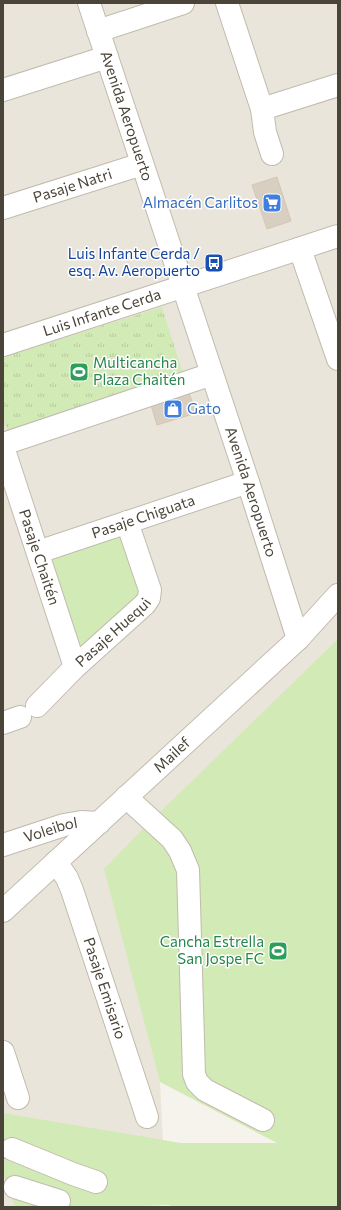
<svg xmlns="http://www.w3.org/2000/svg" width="341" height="1210" font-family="Commissioner,sans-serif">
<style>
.residential{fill:#eae5da}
.green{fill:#d2eab5}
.park{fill:url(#park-tufts)}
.building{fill:#d8cfc1;stroke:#d3c7b4}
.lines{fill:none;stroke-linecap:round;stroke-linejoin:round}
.minor-casing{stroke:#c2bbae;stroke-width:24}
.minor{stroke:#fff;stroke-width:22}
.labels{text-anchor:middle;stroke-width:3;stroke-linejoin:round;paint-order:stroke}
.street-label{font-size:15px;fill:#4b4439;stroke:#fff}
.shop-label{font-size:15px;fill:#366cbe;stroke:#fff;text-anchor:end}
.transit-label{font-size:15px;fill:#164399;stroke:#fff;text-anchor:end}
.leisure-label{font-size:15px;fill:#27864d;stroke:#fff;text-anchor:start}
</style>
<defs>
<pattern id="park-tufts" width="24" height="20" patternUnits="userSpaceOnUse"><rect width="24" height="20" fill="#d2eab5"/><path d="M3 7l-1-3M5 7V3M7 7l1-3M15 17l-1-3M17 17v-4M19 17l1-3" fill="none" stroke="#b6ca9c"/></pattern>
</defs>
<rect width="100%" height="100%" fill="#f6f3ec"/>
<g class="residential">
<path d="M3,3H338V641L106,868L160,1082L164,1163L3,1113Z"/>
<path d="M3,1174L15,1207H3Z"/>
</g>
<g class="green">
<path d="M126,527L144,592L85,650L77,647L50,552Z"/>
<path d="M338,639V1207H175L168,1205L117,1207H15L3,1174V1113L181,1143H277L160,1082L104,869L152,820Z"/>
</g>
<path class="park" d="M162,307L184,377L10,437L3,418V357Z"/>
<g class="building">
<path d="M277,177L291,221L267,229L252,185Z"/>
<path d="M189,393L196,413L157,425L151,405Z"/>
</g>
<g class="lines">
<g class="minor-casing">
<g id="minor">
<path id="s1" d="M89,3L248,482L298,639"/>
<path d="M227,3L262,109L265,132L272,154"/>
<path d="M98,31L183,3"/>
<path d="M3,90L107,57"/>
<path d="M262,109L338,85"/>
<path id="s2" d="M3,208L142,164"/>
<path d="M300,249L338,359"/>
<path id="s3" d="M3,345L338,236"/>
<path d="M3,444L212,374"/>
<path id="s4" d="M3,447L75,667"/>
<path id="s5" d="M38,552L248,482"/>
<path id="s6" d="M37,706L75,667L145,604L149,598L150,590L127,522"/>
<path d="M3,723L20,717"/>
<path d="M126,797L172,839L180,851L188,870L194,1074L197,1082L205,1090L263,1120"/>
<path id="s7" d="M3,845L64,825L81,822L99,823"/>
<path id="s8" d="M56,862L67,878L72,890L147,1117"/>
<path id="s9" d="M3,911L298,639L338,595"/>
<path d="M3,1052L18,1098"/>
<path d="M12,1149L73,1174L96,1182"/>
<path d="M15,1187L59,1201"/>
</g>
</g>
<use href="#minor" class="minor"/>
</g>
<defs>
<g id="supermarket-square" transform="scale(1)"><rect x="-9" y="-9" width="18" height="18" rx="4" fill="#3f7fe0" stroke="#fff"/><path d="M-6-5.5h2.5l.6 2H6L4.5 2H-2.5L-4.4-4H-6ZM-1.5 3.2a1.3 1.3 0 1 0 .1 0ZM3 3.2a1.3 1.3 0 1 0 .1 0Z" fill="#fff"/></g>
<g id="bus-square" transform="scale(1)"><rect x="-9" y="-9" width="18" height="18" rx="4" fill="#1a4fb4" stroke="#fff"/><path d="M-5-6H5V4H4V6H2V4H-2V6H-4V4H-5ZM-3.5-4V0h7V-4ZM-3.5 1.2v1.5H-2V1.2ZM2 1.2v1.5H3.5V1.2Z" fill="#fff"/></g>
<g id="stadium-square" transform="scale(1)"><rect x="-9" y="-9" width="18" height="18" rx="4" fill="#2e9e5b" stroke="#fff"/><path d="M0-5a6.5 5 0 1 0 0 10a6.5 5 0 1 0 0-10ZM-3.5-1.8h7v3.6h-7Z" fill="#fff"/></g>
<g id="shop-square" transform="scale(1)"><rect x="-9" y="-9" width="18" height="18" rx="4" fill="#3f7fe0" stroke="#fff"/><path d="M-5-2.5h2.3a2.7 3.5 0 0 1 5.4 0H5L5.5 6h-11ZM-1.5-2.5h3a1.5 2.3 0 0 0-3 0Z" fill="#fff"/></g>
</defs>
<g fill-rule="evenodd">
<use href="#supermarket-square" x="272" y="203"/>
<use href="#bus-square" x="214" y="263"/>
<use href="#stadium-square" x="79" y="372"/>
<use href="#shop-square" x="173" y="409"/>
<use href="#stadium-square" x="278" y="951"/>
</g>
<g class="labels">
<g class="street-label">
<text dy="5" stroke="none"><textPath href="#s1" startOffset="119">Avenida Aeropuerto</textPath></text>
<text dy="5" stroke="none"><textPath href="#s2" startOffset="73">Pasaje Natri</textPath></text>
<text dy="5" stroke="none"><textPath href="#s3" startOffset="104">Luis Infante Cerda</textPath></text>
<text dy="5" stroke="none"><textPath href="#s1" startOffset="515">Avenida Aeropuerto</textPath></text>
<text dy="5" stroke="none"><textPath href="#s5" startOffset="111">Pasaje Chiguata</textPath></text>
<text dy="5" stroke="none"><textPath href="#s4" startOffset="116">Pasaje Chaitén</textPath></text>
<text dy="5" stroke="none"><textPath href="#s6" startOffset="106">Pasaje Huequi</textPath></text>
<text dy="5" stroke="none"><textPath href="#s9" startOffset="230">Mailef</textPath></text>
<text dy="5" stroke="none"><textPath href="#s7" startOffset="50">Voleibol</textPath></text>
<text dy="5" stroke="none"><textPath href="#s8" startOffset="136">Pasaje Emisario</textPath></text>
</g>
<g class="shop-label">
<text x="258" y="208">Almacén Carlitos</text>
<text x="187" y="414" text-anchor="start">Gato</text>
</g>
<g class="transit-label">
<text x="200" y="259">Luis Infante Cerda /<tspan x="200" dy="17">esq. Av. Aeropuerto</tspan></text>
</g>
<g class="leisure-label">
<text x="93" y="368">Multicancha<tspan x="93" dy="17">Plaza Chaitén</tspan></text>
<text x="264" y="947" text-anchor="end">Cancha Estrella<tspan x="264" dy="17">San Jospe FC</tspan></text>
</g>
</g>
<rect width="341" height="1210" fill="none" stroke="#4b4439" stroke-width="8"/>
</svg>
